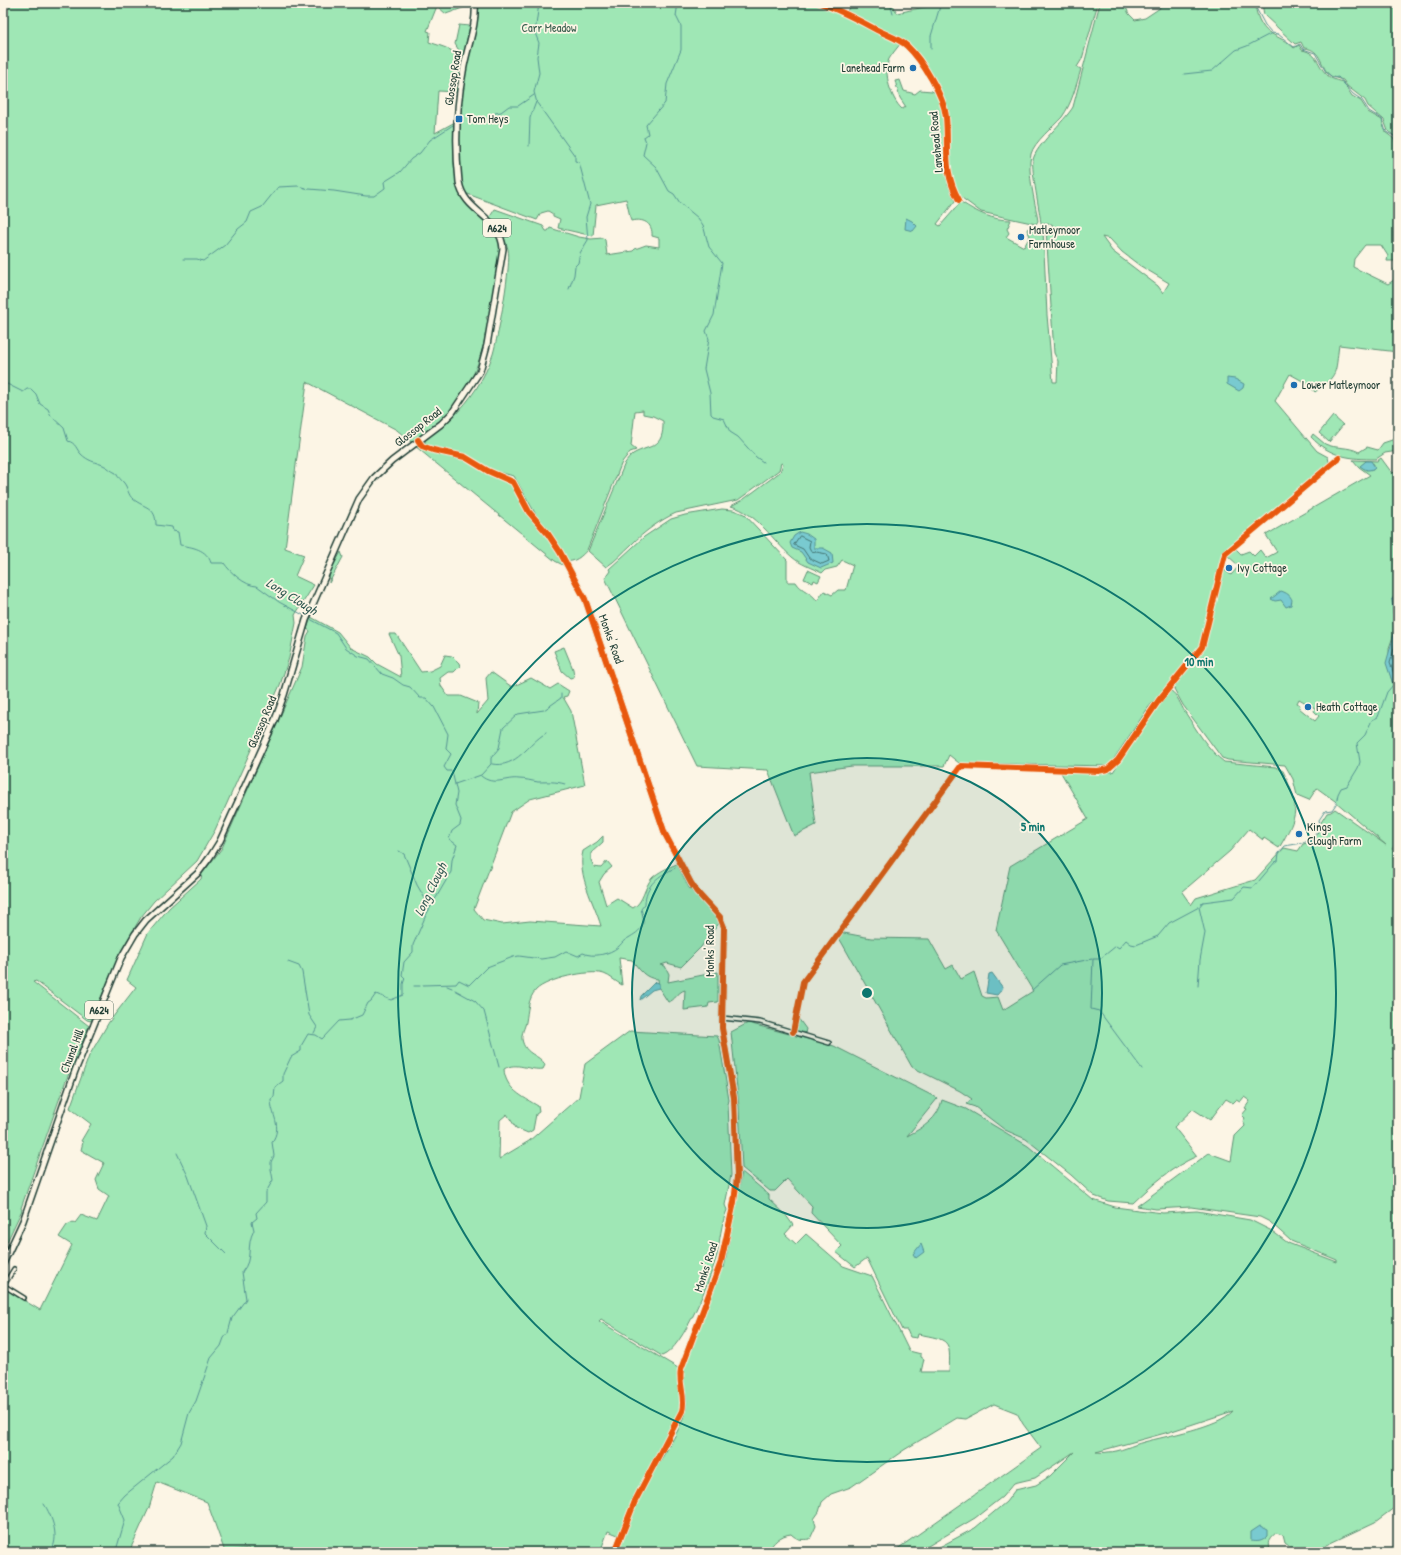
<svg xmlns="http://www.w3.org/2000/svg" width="1401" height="1555" font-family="'Patrick Hand',sans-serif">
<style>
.green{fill:#9fe7b5;stroke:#5f9274;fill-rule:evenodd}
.water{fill:#79cad0;stroke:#559292}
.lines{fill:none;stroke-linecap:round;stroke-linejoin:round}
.shore{stroke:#437572;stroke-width:1}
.stream{stroke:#559292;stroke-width:1}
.minor-casing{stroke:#1f3d34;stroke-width:6}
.tertiary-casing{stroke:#1f3d34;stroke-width:7}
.primary-casing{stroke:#1f3d34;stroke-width:8}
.minor{stroke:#fcf5e5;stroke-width:3}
.tertiary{stroke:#fcf5e5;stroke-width:4}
.primary{stroke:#fcf5e5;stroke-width:5}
.cycleway-casing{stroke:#fcf5e5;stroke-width:8}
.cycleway{stroke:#e8590c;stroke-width:6}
.ring{fill:none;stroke:#0f766e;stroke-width:2}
.poi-dot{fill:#1f6fb2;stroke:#fcf5e5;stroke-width:1.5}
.labels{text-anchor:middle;stroke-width:3.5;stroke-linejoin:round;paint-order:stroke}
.shield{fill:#fcf5e5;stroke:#617469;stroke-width:1}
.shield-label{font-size:11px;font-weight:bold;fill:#1f3d34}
.park-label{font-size:12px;fill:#395f4e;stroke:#fcf5e5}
.poi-label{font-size:12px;fill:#1f3d34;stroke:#fcf5e5;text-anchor:start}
.street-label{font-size:12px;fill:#1f3d34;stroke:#fcf5e5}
.water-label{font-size:13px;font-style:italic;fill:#315953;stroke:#fcf5e5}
.centre{fill:#0f766e;stroke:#fcf5e5;stroke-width:2}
.ring-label{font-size:12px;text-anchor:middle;font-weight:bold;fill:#0f766e;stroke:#fcf5e5;stroke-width:3.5;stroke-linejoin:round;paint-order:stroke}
</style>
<rect width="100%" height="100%" fill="#fcf5e5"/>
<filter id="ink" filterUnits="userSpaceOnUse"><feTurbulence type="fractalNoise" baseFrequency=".025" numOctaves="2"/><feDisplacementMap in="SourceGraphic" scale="8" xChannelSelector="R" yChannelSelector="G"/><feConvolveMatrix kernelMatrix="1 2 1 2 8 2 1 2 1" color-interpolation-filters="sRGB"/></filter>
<g filter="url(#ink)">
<g class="green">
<path d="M3,3H473V7L468,6L446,14L437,6L427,31L430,32L429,42C443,47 455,49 463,61L458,92L438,91L435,133L455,122C453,143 451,186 466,202C474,210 492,222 497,232C507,250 493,295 490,316L486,317L488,322C482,360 469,396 439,422C430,430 420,435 411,442L397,430L307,382L285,548L304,555L295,576L314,585L295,615L296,623L289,658L280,685L215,830L197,861L154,901L141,917L120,953L91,1021L87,1020L36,981L33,982L89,1026L65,1083L21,1208L22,1210L3,1250V901L5,902L3,897Z"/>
<path d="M478,3H816L836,11L901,43C897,48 892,54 889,59C883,73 891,99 902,109L906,107L900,98L895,81L900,80L904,91L915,94L920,90L932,91L933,92L936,91C947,111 943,130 944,152C944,162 947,171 947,180L950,184H948L955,201L937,224L940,226L961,202C978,213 992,220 1011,220L1007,229L1009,233L1006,237L1024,247L1030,236L1027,230L1028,228L1033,230L1037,228L1043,230L1047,315L1053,382H1057L1058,361L1054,353L1046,229L1053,227L1052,224H1041C1040,212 1031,170 1033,160C1036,145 1064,122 1073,107L1100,3H1124L1129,14L1135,20L1145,18L1160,8L1158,3H1256C1254,12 1262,29 1270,33C1279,38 1287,41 1294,48L1299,45L1302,50C1320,53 1317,69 1331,78C1334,80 1339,81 1343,82L1352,96L1361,101L1368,112L1382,120L1385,132L1393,138L1395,142H1398V261H1387L1388,256L1381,245H1365L1354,259L1353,267L1388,284L1394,280L1396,277L1394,269L1398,268V352L1339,345C1335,374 1339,374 1315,392L1308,384L1290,374L1275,401L1317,451L1328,457L1329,462L1223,553L1200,645L1148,708L1109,766L959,763L949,755L944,766H852L809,772L816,825L794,836L768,770L697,766L605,578L610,571L609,569L644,537L671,519L685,515L722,509L733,510L744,514L787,560V582H796C801,591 812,592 817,601L824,591L832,595L838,590H846L853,565L842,560L837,567L825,570L822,573C812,568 800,564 792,557C772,540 757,513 731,506L744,499L780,472L783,464L781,463L779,470L738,500L676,513C660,520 644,532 632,544C623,552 616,561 606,567L588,551L625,463C627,461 630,456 633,454C650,444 664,450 663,421L653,416L643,414V410L635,411L631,446L636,450L630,452L622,462L587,550C582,556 574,563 566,561L543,527L514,476L494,471L465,454L442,451L425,444V440L427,437C446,425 463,409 476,389C483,378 489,366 493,354C498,337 512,263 508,249C504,236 499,228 489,218L495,209L543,226L546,231H548L550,228L579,237L591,239L603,238L605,240L607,255L633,251L635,249L646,245L659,247V238L652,236C653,223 643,218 631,221L626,199L596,205L593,236L558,228L560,219L553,216V214L548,211L541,213L537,220L465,193C461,183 461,173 460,163C455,113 467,63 477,14ZM1102,237L1110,239L1122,252L1139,265L1169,283L1163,293L1158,286L1112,251Z"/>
<path d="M852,3H892L897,13L929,6L933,3H1098L1082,59L1077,67L1081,69C1076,86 1072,103 1062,117C1053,127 1034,142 1031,154C1027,174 1035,200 1038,221L1036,224L981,212L958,195L950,172L948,151L949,115L944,98L940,90L912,49L896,37L847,11Z"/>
<path d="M1262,3H1398V139L1388,131L1384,120L1368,106L1365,100L1347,86L1343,80C1340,79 1334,78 1331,76C1320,69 1323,49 1304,48L1301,42L1295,44L1264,15Z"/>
<path d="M459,25L470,26L463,57L455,44Z"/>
<path d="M1333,416L1343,425L1329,442L1319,433Z"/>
<path d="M1313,434C1317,437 1321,441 1325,444C1336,449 1348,446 1359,452L1367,447L1378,450L1383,443L1398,438V451L1385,453L1376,459C1350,459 1330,457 1311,437Z"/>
<path d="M415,446L440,454L463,458L487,474L509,480L516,487L528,513L547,535L565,566L555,561Z"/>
<path d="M1381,458L1392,473L1398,471V592L1392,599L1395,631L1389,648L1390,674L1393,684L1395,683L1398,670V840L1392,849L1398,855V1505L1375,1522L1326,1545L1307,1552L1294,1550L1285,1543L1283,1535L1276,1533C1268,1539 1269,1543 1270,1552H930L975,1528L1006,1502L1015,1490L1036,1485L1050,1476L1074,1452L1035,1478L1014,1483L1002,1497L975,1518L918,1552H893L1041,1448L1023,1424L1017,1413L994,1404L966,1419L957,1418L904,1450L851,1487L831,1494L822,1502L819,1512L814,1519L816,1526L810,1539C802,1540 797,1540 791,1534C780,1535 773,1543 767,1552H618C625,1530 633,1507 644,1487C657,1464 680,1434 686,1409C689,1396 681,1383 682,1370L722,1267L724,1268L742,1172L769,1195V1199L785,1214L793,1225L785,1234L796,1244L806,1234L843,1266L872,1276L909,1351L921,1354V1357L924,1359L921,1372H949C951,1339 949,1340 918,1334L917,1338L910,1337L907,1330H902L867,1258L855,1267L836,1252L842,1246L811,1213L812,1206L787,1179L775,1191H770L742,1168L739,1107L731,1032L748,1023L834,1046L933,1096L937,1099L907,1136C924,1127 938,1119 942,1100L966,1109L1028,1146L1093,1200L1115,1207L1138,1210L1163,1213L1197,1211L1250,1220L1272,1231L1288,1243L1337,1262V1260L1291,1241L1270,1222L1260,1217L1191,1207L1156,1209L1137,1206L1209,1153L1231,1161L1235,1136L1245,1126L1243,1121L1245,1118L1242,1115L1247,1109L1245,1108L1250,1101L1244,1097L1240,1102L1236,1100L1233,1103L1226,1099L1210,1120L1193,1109L1174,1127L1197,1156C1172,1167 1153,1184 1133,1203L1108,1201L1094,1196L1071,1175L1026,1139L1005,1130L975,1107L966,1104L972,1099L960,1091L912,1067L838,936L844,933L871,938L929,939L946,969L953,965L961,979L974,972L982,996L986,998L998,997L1003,1010L1033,991L996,930L1010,866L1088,819L1060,771L1113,772L1155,708L1171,691C1177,694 1181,706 1185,712C1196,729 1208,750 1224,762L1276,767L1283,771C1300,807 1299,814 1279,848L1264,838L1263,840L1249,829L1230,851L1182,892L1191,905L1196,898L1255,880L1284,848L1298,851L1303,844L1311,842L1321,829L1320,824L1327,813L1331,812L1335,809L1386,845L1335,801L1317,788L1309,800L1297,795L1293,779L1285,765L1228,760L1222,758L1183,705L1173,687L1205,648L1222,568L1231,575L1239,566L1227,555L1235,548L1241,554L1249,551L1254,556L1260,550L1266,558L1277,552L1266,535L1370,475L1359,467L1353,460L1377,461ZM1366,461L1374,464L1373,469L1366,470L1361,466ZM1299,699L1315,708L1314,711L1319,716L1315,721L1299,708L1300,705L1297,703ZM1233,1411C1218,1427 1166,1436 1144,1442C1132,1445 1120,1452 1108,1452C1104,1453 1100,1452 1096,1452L1169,1432Z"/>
<path d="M341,552L343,557L329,583L330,572Z"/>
<path d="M808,570L821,576L818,582L814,580L813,583L804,579Z"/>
<path d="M311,617L338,632L351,648L370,657L377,664L401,677L399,656L389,634H396L421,672L430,671L440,666L445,655L452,656L459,663L460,666L454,672H448L440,678L441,686L448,696H461L478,703L477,714L488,701L486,678L491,672L512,687L531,678L550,689L558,684L569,691L567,696L563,697L571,711L585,785L530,799L511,812L474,909L483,920L502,924L530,921L601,926C594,902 577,876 583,851L597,842L603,836V842L591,853V860L594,867L601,868L607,861L612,867L604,874L599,882L606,905L617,898L633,908C644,902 644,887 652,878C658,872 669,867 677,864L689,888L720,922L701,947L681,967L667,963L661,965L665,966L669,974L668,982L718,972V1002L709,1003L708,1007L684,1010L685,990C677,992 675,1001 668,1002L659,988L658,979C645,979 639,969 632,960L619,958L622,985C616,982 610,976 604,974C589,969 547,979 536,990C528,998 528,1011 526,1022C525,1027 521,1034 522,1039C525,1056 540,1054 545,1065L543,1069C529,1071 517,1061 504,1069C505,1089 523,1097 538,1106L539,1112L536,1114L533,1130L528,1133L516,1128L507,1114L500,1120L499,1159L529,1141L579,1097L585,1064L630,1031L717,1036L719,1040L729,1100L728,1104L731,1175L725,1205L727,1210C721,1224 720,1240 717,1255C711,1277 684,1348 662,1356L601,1319L599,1321L678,1368C675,1383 684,1396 680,1411L640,1486L618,1535L608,1531L600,1552H250L248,1548L225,1552L207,1502L157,1482L149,1508L129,1552H3V1288L40,1310L72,1245L59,1237L67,1225L73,1222L75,1223L81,1215L97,1221L109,1196L99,1189L96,1180L104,1163L81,1150L83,1142L81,1141L91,1124L70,1108L89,1056L109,1022L136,987L127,980L148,933L169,908L201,879L202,874L222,848L302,667L307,636L310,631L307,629Z"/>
<path d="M564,647L573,669L574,677L570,678L562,671L554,651Z"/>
<path d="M798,1018L806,1029L805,1033L796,1031Z"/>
</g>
<g class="water">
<path d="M906,218L912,221L917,226L913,231L905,229Z"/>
<path d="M1227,378L1235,379L1244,384L1243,388L1239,391L1227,384Z"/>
<path d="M1366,461H1371L1375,467C1370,472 1365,470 1360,466Z"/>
<path d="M800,532L807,534L814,539V548H823L832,553L833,563L821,568L808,562L801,552L792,548L790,543L794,536Z"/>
<path d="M1281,591C1287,593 1290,595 1292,600L1291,605L1286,607L1281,600L1275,601L1271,599Z"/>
<path d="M1392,599H1398V670L1395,683L1393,684L1386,663L1395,631Z"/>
<path d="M992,973L1003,988L997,995L986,993L989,974Z"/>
<path d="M655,982L659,983V988L652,990L640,1000L641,996Z"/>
<path d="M921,1244L924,1252L916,1258L913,1254Z"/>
<path d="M1260,1526L1268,1530V1536C1262,1542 1258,1542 1251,1541V1532Z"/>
</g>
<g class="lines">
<g class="shore">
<path d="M800,536L810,541L809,547L811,551L827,554L829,561L822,564L809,558L803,549L794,545Z"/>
<path d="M1398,635L1390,663L1394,674L1398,675"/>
</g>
<g class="stream">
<path d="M539,3L535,33L539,43L537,57L539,73L534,92L537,103L575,156V161L579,162L590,204L586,217L588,240L580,253L578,263L575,266L574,275L569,289"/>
<path d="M678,3L676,16L681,26V50L667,84L665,103L646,125L648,134L644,137L646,142L643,155L656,167L669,191L674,194L680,203L698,218L703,225L709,247L722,263L714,315L706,331L709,339L704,369L710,393L711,414L713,416L724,419L730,432L738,437L756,457L763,462"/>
<path d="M890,3L893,14"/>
<path d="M1259,3L1256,8L1265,25L1272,33"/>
<path d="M931,49V36L941,3"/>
<path d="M1184,74L1212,71L1236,50L1247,46L1272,33L1278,34L1294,47L1300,44L1303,49L1315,53L1326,72L1333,78L1338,77L1353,94L1362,100L1369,111L1382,119L1386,132L1394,136L1395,142L1398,141"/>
<path d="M495,113L501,112L509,106H518L534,95"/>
<path d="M529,146L530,118L536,102"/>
<path d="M183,259H197L203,261L225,245L238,229L247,222L251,212L262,207L278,187L298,186L309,189L334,191L366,196H374L385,188L384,182L400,172L411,159L420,153L430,140L453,125"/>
<path d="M3,382L23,392L27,389H31L36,394L40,404L48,409L51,416L64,428L68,441C76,443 76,449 81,454C88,461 95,462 103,465C108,467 111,471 116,473C118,478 121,479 124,483C128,488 128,495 133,499C144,508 156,506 156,525L172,527L173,531L178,532L180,545C192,547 207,549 211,563H224C230,572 245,586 257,586L279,602L305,616"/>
<path d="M1392,599L1398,593"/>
<path d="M492,764C517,769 528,743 546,733"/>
<path d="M481,776C494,787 506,777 519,779C525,779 532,781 538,782C548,782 555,781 565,784"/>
<path d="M455,784L481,775L491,764V758L499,748L503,728L518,714L544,710L561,698V694"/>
<path d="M399,851L404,854L417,885L430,907"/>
<path d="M288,962L299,966L302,972L309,1015L317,1027L314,1033"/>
<path d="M423,985L456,984L459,980L469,985L487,967L513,957L519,956L541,959L555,957L566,951L578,956L583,953C593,958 610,954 618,947C621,945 622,942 625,940C640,931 647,928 641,909L645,904C645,885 659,875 675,868"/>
<path d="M414,986H420"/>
<path d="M447,986L452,988"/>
<path d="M1198,986L1200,960L1205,933L1199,907"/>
<path d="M455,990L475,1001L484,1011L499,1067"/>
<path d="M1032,990L1060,965L1092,959"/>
<path d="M1142,1069L1099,1011L1091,1009L1093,959H1100L1116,946L1119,948L1126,940L1131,944L1136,945L1158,936L1169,923L1199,907L1203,902L1234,898L1244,887L1253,888L1275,862L1278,861L1279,853L1285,846C1306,842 1306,845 1321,828L1319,820L1325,811L1332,810L1336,804L1338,794L1341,788L1347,786L1358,768L1360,762L1357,743L1365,735L1372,720L1378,717L1387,692L1394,684"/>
<path d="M177,1153L188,1176L206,1226L205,1233L226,1254"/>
<path d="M44,1504C52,1516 61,1539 50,1552"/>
<path d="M113,1552L117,1547L125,1520L118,1503L125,1495L173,1456L181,1443L189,1413L196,1401L211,1358L221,1346L224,1338L228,1333L232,1318L246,1299L242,1272C254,1258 245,1247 254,1230L252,1222L257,1218L256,1213L266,1202V1192L273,1180L271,1169V1162L274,1156L272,1142C283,1126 271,1115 271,1099L274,1097L275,1087L283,1081V1074L291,1057L301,1051V1046L308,1034L316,1035L322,1039L339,1021L350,1020L362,1015L368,1003L371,1001L376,994L391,1000L403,995V984L405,978L402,975L404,962L413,952V945L426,915L451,872L452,860L457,845L449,839L452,831L460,825L461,820L455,805L457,793L452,771H447L444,767L451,754L446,749L448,734L434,707L426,698H420L410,687L403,685L393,678L382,674L369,659L358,656L346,648L336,633L310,619"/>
</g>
<g class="minor-casing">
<g id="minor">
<path d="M820,3C840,10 858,20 877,30C887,35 899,39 907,46C922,60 944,96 946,117C949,148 942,170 959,200"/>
<path d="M722,1018L760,1022L829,1043"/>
<path d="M793,1032L803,982L961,766L1098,771L1108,769L1118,760L1159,700L1202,647L1225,554L1339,458"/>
<path d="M3,1285L24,1298"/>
<path d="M4,1285L14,1269"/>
</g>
</g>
<g class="tertiary-casing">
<path id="tertiary" d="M418,440L422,446L433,450L465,457L488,471L513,482L529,512L548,534L560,552L585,599L665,834L691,883L697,892L720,917L724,927L722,1028L734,1098L737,1177L734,1202L721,1262L681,1369C678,1384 686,1397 682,1411L635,1501L615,1552"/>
</g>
<g class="primary-casing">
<path id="primary" d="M3,1264L23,1221L75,1071L121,958L135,934L146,920L198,873L210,857L220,841L275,720L284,695L306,620L359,499L374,478L392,461L441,424L452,413L480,371L487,345L503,249C501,216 464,213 459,182C455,145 456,109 463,72C466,50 477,26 475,3"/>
</g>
<use href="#minor" class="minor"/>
<use href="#tertiary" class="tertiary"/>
<use href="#primary" class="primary"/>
<g class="cycleway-casing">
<g id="cycleway">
<path d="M820,3C840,10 858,20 877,30C887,35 899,39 907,46C922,60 944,96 946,117C949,148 942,170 959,200"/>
<path d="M418,440L422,446L433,450L465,457L488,471L513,482L529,512L548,534L560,552L585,599L665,834L691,883L697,892L720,917L724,927L722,1028L734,1098L737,1177L734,1202L721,1262L681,1369C678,1384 686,1397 682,1411L635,1501L615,1552"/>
<path d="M793,1032L803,982L961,766L1098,771L1108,769L1118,760L1159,700L1202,647L1225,554L1339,458"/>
</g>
</g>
<use href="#cycleway" class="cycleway"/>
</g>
</g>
<circle cx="867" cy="993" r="235" fill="#0f766e" fill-opacity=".12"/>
<g class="ring">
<circle cx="867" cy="993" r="235"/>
<circle cx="867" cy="993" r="469"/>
</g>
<g class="poi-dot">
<circle cx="913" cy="68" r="4"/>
<rect x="455" y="115" width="8" height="8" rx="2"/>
<circle cx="1021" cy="237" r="4"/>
<circle cx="1294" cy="385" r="4"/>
<circle cx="1229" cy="568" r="4"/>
<circle cx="1308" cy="707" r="4"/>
<circle cx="1299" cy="834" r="4"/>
</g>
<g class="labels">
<g class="shield">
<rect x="483" y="219" width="28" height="18" rx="3"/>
<rect x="85" y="1001" width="28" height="18" rx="3"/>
</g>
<g class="shield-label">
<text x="497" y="232">A624</text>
<text x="99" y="1014">A624</text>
</g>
<g class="park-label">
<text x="549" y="32">Carr Meadow</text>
</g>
<g class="poi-label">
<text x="905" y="72" text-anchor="end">Lanehead Farm</text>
<text x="467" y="123">Tom Heys</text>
<text x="1029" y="234">Matleymoor<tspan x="1029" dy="14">Farmhouse</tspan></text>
<text x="1302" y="389">Lower Matleymoor</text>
<text x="1237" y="572">Ivy Cottage</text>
<text x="1316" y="711">Heath Cottage</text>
<text x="1307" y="831">Kings<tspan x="1307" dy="14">Clough Farm</tspan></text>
</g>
<g class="street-label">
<text transform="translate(453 78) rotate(-81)" y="4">Glossop Road</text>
<text transform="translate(936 142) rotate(-95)" y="4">Lanehead Road</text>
<text transform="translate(418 427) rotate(-38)" y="4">Glossop Road</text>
<text transform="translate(611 639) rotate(70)" y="4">Monks' Road</text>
<text transform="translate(262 722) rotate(-67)" y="4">Glossop Road</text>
<text transform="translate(710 951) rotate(-90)" y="4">Monks' Road</text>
<text transform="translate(72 1051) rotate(-69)" y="4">Chunal Hill</text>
<text transform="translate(706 1267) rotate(-72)" y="4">Monks' Road</text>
</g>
<g class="water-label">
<text transform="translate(292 596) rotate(32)" y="5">Long Clough</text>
<text transform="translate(430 889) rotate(-64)" y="5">Long Clough</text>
</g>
</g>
<circle cx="867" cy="993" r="6" class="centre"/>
<g class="ring-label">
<text x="1199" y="666">10 min</text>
<text x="1033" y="831">5 min</text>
</g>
<rect width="1401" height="1555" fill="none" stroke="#fcf5e5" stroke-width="16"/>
<rect x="8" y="8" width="1385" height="1539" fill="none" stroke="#1f3d34" stroke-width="1.5" filter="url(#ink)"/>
</svg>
